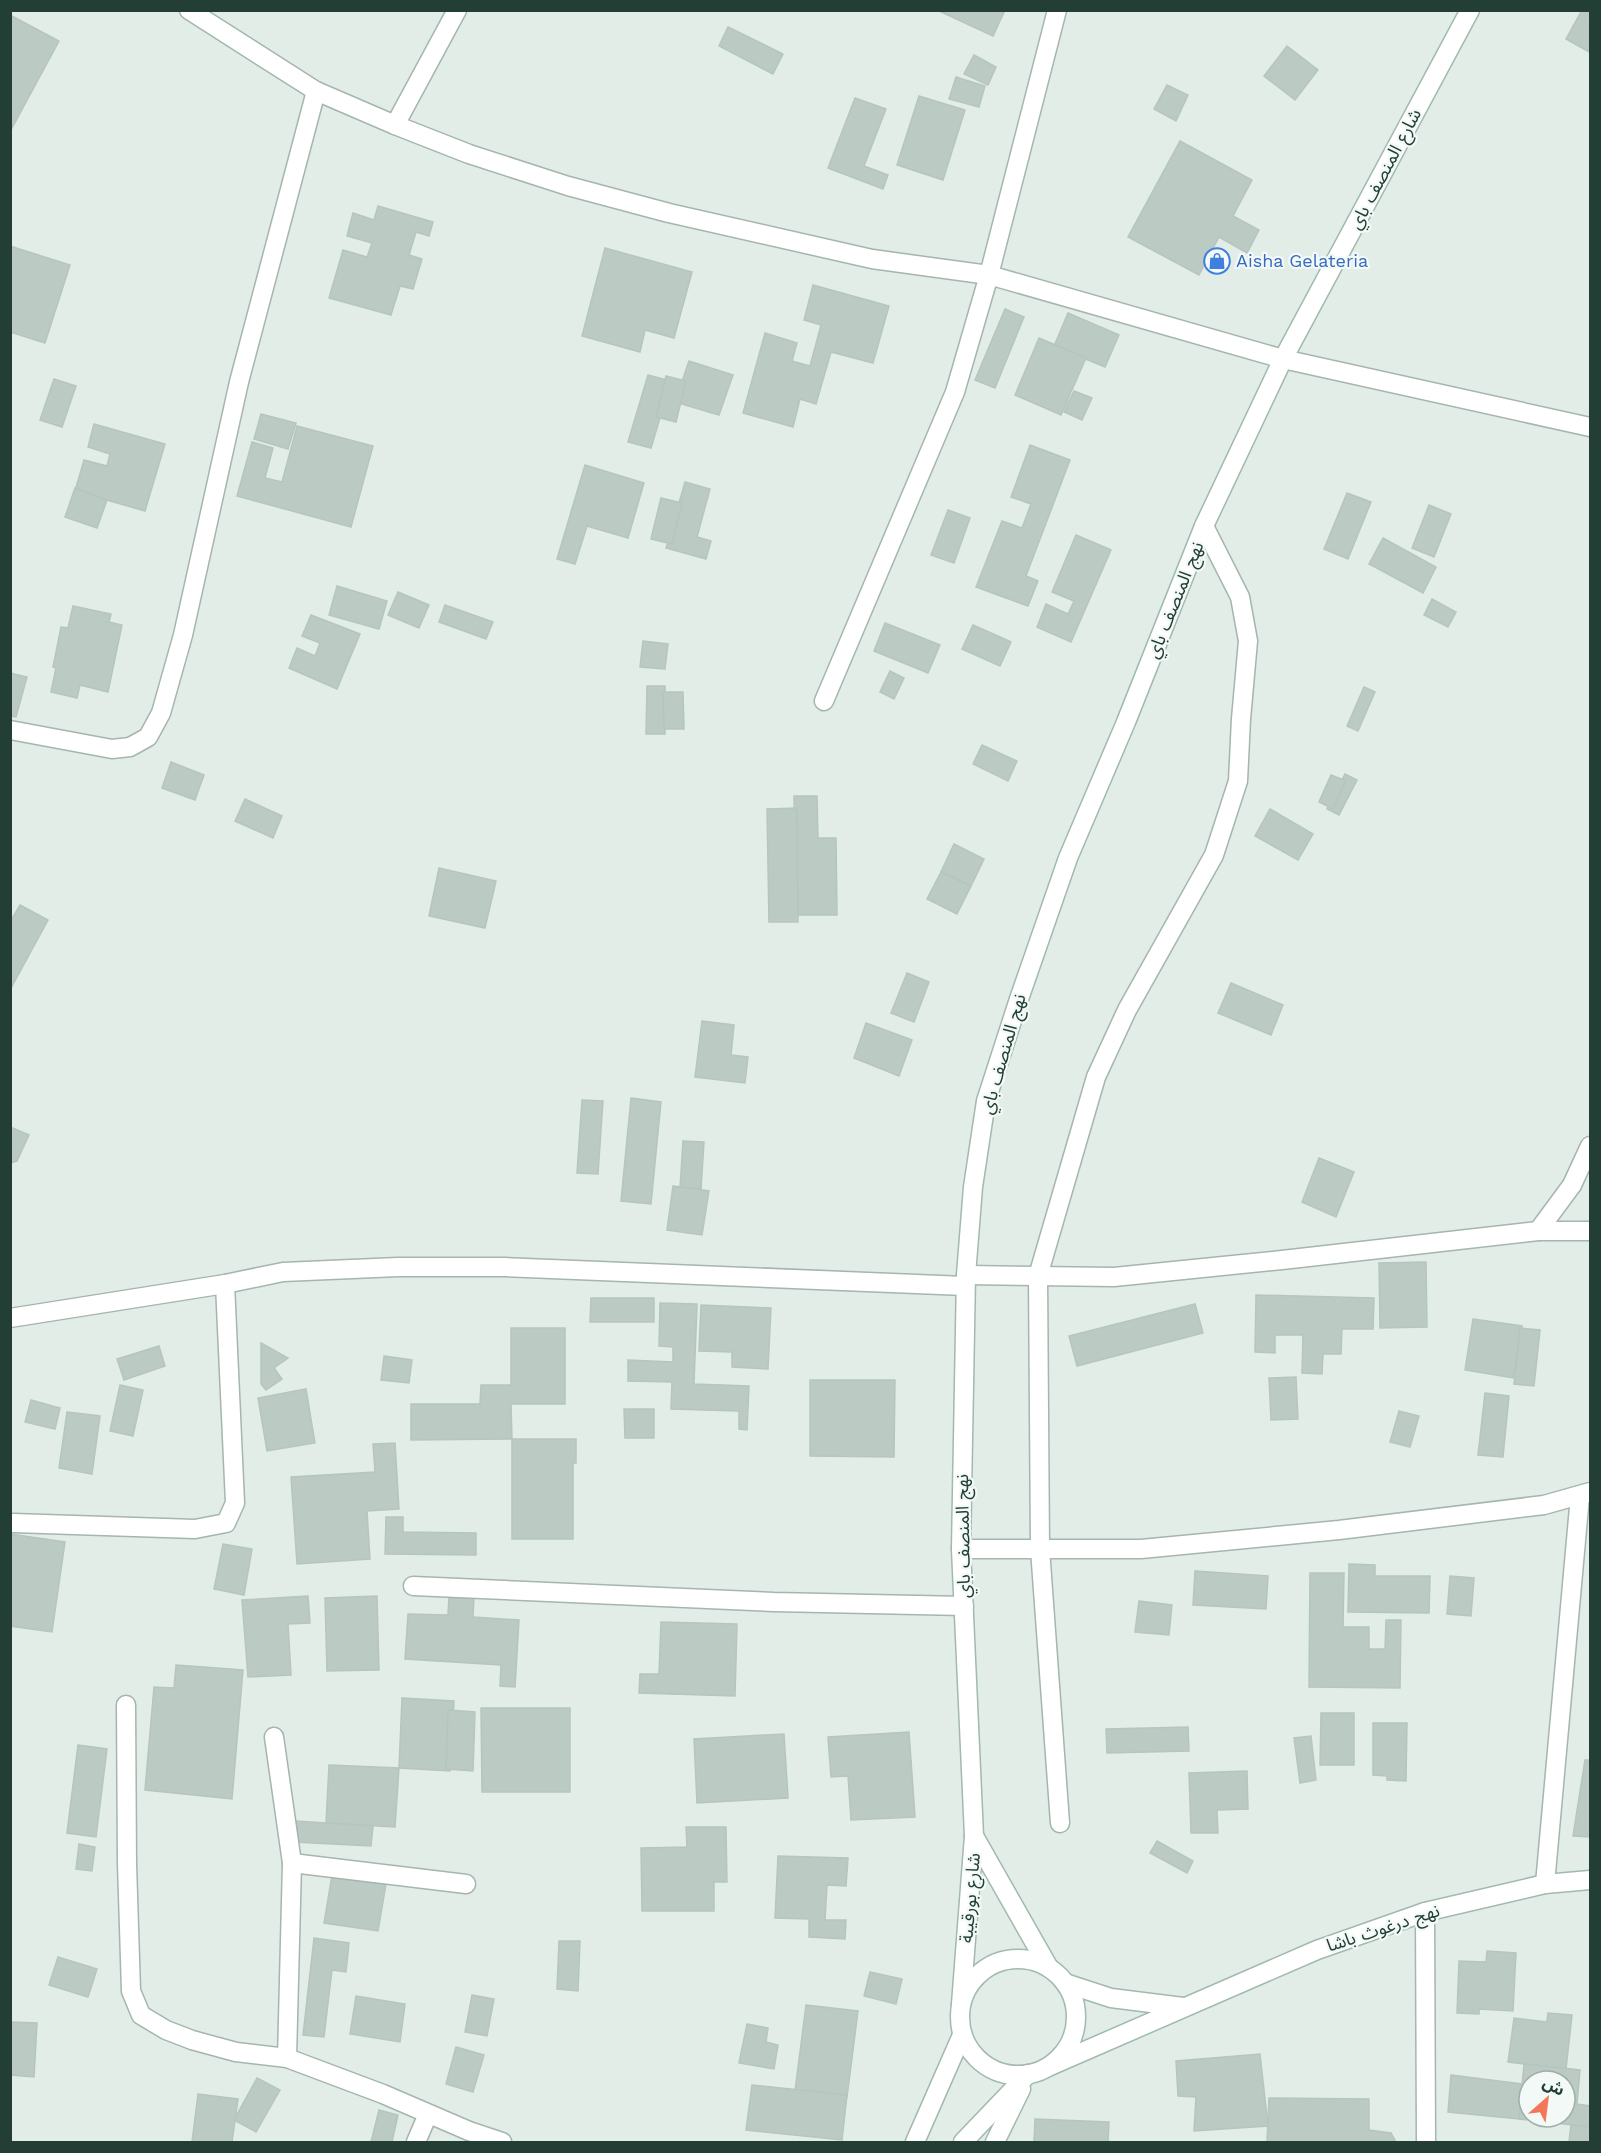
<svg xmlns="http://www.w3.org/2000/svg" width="1601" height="2153" font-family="'Work Sans','Noto Sans Arabic',sans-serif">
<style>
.building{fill:#bbcac3;stroke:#b5c6be;stroke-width:1.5;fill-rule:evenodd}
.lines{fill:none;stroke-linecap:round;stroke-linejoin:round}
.street-casing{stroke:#a5b5af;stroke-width:21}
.secondary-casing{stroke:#a1b9af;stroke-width:21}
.street{stroke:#fff;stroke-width:18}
.secondary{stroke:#fff;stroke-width:18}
.labels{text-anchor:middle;stroke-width:4.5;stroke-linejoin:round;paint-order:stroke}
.street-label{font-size:18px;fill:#223e35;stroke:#f3f9f6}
.shop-label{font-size:18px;fill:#366cbe;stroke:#f3f9f6;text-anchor:start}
</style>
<rect width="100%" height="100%" fill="#e2ede8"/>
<g class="building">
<path d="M937,10H1005L993,36Z"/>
<path d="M1582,10H1590L1589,52L1566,39Z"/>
<path d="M10,15L59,41L12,128L10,127Z"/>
<path d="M728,27L783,54L773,74L719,46Z"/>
<path d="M1287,46L1318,70L1295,100L1264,76Z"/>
<path d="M974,55L996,67L988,85L964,74Z"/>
<path d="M956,77L985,86L979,107L949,99Z"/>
<path d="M1167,85L1188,95L1176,121L1154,109Z"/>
<path d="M919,96L965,110L943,180L897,165Z"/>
<path d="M855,98L886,109L864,166L888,175L883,189L828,168Z"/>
<path d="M1180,141L1252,180L1233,216L1259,230L1247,253L1219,237L1199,275L1128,237Z"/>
<path d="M378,206L433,222L429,236L416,232L409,255L422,259L413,289L400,286L391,315L329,298L343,250L367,257L372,243L347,236L353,213L374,220Z"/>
<path d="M10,246L70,265L45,343L10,332Z"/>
<path d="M605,248L692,272L674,338L645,330L640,352L582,336Z"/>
<path d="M813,285L889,306L873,363L831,352L816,404L800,399L793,427L743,413L765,333L797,343L792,361L810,366L821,325L804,320Z"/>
<path d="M1005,309L1024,317L995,388L975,380Z"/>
<path d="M1068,313L1119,335L1105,367L1054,346Z"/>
<path d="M1039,338L1086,358L1061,415L1015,395Z"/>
<path d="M689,361L733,375L719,415L675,402Z"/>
<path d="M648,375L671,381L651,448L628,442Z"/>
<path d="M666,376L686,381L676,422L656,417Z"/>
<path d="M54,379L76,386L62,427L40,420Z"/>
<path d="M1074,391L1092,398L1082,420L1064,412Z"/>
<path d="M261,414L296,423L288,449L254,439Z"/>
<path d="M94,424L165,444L145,511L75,491L84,460L107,466L110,454L88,447Z"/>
<path d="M297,426L373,446L351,527L237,496L252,442L273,448L265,478L282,482Z"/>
<path d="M1030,445L1070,460L1026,576L1038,581L1028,606L976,587L1002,521L1022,528L1031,504L1011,497Z"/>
<path d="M585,465L644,483L628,538L587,526L575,564L557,559Z"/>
<path d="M685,482L710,489L697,537L711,541L706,559L666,548Z"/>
<path d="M75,488L107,500L97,528L65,517Z"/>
<path d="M1347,493L1371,502L1348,559L1324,549Z"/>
<path d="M661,498L682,503L672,544L651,539Z"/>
<path d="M1429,505L1451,514L1434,557L1412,548Z"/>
<path d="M948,510L970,518L954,563L931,555Z"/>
<path d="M1076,535L1111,550L1071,642L1037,627L1046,604L1068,614L1074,601L1052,592Z"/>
<path d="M1383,538L1436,567L1423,593L1369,564Z"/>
<path d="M337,586L387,601L379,629L329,615Z"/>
<path d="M398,592L429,605L419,628L388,615Z"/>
<path d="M1432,599L1456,612L1448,627L1424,615Z"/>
<path d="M445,605L493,622L486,639L439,622Z"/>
<path d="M73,606L111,614L109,622L122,625L108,692L80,685L77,698L51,692L56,668L53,667L61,627L68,628Z"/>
<path d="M311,615L360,634L337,689L289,668L297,648L315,656L320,643L302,636Z"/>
<path d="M885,623L940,645L928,673L874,651Z"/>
<path d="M973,625L1011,642L1000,666L962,649Z"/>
<path d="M643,641L668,644L665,669L640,667Z"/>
<path d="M890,671L904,678L894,699L880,692Z"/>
<path d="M10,673L27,677L16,717L10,716Z"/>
<path d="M647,686H665V734H646Z"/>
<path d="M1364,687L1375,692L1358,731L1347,726Z"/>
<path d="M663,692H683L684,729H664Z"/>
<path d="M982,745L1017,761L1008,781L973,764Z"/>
<path d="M171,762L204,775L195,800L162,788Z"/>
<path d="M1345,774L1357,780L1339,815L1327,809Z"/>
<path d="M1331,775L1346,781L1333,809L1319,802Z"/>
<path d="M794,796H817L818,838H836L837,915H796Z"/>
<path d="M245,799L282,816L273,838L235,821Z"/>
<path d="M797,808L798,922H769L767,809Z"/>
<path d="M1270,809L1313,834L1298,860L1255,836Z"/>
<path d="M954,844L984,859L971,886L941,872Z"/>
<path d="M439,868L496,881L485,928L429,916Z"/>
<path d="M941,872L971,886L957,914L927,899Z"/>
<path d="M20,905L48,920L10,990V922Z"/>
<path d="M907,973L929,982L914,1022L891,1013Z"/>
<path d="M1231,983L1283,1005L1271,1035L1218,1013Z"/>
<path d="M702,1021L734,1025L731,1055L748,1057L745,1083L695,1077Z"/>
<path d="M866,1023L912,1040L899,1076L854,1058Z"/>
<path d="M631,1098L661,1102L651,1204L621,1201Z"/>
<path d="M582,1100L603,1101L598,1174L577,1173Z"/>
<path d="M10,1127L29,1135L17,1161L10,1163Z"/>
<path d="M683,1141L704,1142L701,1189L680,1188Z"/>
<path d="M1319,1158L1354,1172L1336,1217L1302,1202Z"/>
<path d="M673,1186L709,1191L702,1235L667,1230Z"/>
<path d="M1426,1262L1427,1327L1380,1328L1379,1263Z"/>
<path d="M1256,1295L1374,1298L1373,1329H1342L1341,1354H1323L1322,1374L1302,1373L1303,1335H1275V1353L1255,1352Z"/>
<path d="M591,1298H654V1322H590Z"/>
<path d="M660,1303L697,1304L694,1384L749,1386L747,1430L739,1429V1411L671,1409L672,1382L628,1381V1360L673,1362V1347L659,1346Z"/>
<path d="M1195,1304L1203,1333L1077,1366L1069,1336Z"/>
<path d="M701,1305L771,1308L768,1369L732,1367V1352L699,1351Z"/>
<path d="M1473,1319L1522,1326L1513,1378L1465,1370Z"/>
<path d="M511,1328H565V1404H511L512,1439L411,1440V1404H480L481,1385H511Z"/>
<path d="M1520,1328L1540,1330L1534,1386L1514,1384Z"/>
<path d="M261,1343L288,1358L274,1368L282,1379L266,1390L261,1384Z"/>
<path d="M159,1346L165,1366L124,1380L117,1359Z"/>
<path d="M384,1356L412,1360L409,1383L381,1380Z"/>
<path d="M1296,1377L1298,1419L1271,1420L1269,1378Z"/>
<path d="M810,1380H895L894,1457L810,1456Z"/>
<path d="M120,1385L143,1390L133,1436L110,1431Z"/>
<path d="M306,1389L315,1443L267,1451L258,1398Z"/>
<path d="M1485,1393L1509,1396L1503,1457L1478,1455Z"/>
<path d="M31,1400L60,1408L55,1429L25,1422Z"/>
<path d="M624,1409H654V1438H625Z"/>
<path d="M1399,1411L1419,1416L1410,1447L1390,1442Z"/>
<path d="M67,1412L100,1416L92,1474L59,1468Z"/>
<path d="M512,1439H576V1463H573V1539H512Z"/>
<path d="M395,1443L399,1509L367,1511L370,1559L297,1564L291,1477L375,1472L373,1444Z"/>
<path d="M386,1517H403V1532L476,1533V1555L385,1554Z"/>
<path d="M10,1534L65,1542L52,1632L10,1626Z"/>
<path d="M223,1544L252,1549L244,1595L214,1589Z"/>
<path d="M1349,1564L1375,1565V1576H1430L1429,1613L1348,1612Z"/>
<path d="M1195,1571L1268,1576L1266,1609L1193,1605Z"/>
<path d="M1310,1573H1344L1343,1627H1369V1649H1385L1386,1620H1401L1400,1688L1309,1687Z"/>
<path d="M1450,1576L1474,1578L1471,1616L1447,1614Z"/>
<path d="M449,1595L474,1596L473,1617L519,1620L515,1687L500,1686L501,1665L405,1659L408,1614L448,1615Z"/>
<path d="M308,1596L310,1623L288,1624L291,1675L248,1677L242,1600Z"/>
<path d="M377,1596L379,1670L327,1671L325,1598Z"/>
<path d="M1139,1601L1172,1605L1169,1635L1135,1632Z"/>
<path d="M661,1622L737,1624L735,1696L639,1693L640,1674H659Z"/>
<path d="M176,1665L243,1670L232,1799L145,1790L154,1687L174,1688Z"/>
<path d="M402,1698L454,1701L450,1771L399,1768Z"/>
<path d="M481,1708H570V1792H482Z"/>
<path d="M448,1710L475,1712L473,1771L446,1769Z"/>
<path d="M1321,1713H1354V1765H1320Z"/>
<path d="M1373,1723H1407L1406,1781L1387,1780V1776L1373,1775Z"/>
<path d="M1188,1727L1189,1751L1107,1753L1106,1729Z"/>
<path d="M909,1732L915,1817L851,1820L848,1776L831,1777L828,1737Z"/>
<path d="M784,1734L788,1798L697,1803L694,1739Z"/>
<path d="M1311,1736L1316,1780L1300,1783L1294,1738Z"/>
<path d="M78,1745L107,1749L96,1837L67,1833Z"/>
<path d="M1585,1760H1590V1837L1573,1836Z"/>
<path d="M329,1765L399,1768L395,1827L326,1823Z"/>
<path d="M1247,1771L1248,1809L1217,1810L1218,1833H1191L1189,1773Z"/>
<path d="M295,1821L373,1826L371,1846L294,1842Z"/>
<path d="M686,1827H726L727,1882H714V1911H642L641,1848L687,1847Z"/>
<path d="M1157,1841L1193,1861L1187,1873L1150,1853Z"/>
<path d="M79,1844L95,1847L92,1871L76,1869Z"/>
<path d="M778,1856L848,1858L846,1886L827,1885L825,1920H846L845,1939L809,1937V1919L775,1918Z"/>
<path d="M332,1875L386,1884L378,1931L324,1923Z"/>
<path d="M314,1938L349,1943L346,1972L332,1970L324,2037L303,2035Z"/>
<path d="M559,1941H580L578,1991L557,1989Z"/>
<path d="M1487,1951L1516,1953L1513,2011L1479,2009V2014L1457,2013L1459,1961L1486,1962Z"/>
<path d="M58,1957L97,1969L88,1997L49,1985Z"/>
<path d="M870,1972L902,1979L896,2004L864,1996Z"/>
<path d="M472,1995L494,1999L487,2036L465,2032Z"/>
<path d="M356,1996L405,2004L400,2042L350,2034Z"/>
<path d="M806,2005L858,2011L847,2097L795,2091Z"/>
<path d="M1548,2013L1572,2015L1566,2069L1508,2062L1514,2018L1547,2022Z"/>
<path d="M11,2022L37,2023L34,2077L10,2075Z"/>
<path d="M747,2024L768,2028L766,2042L778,2045L774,2069L739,2063Z"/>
<path d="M456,2047L484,2055L473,2092L446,2084Z"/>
<path d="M1260,2054L1268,2126L1194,2131L1196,2097L1178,2096L1176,2061Z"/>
<path d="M1524,2064L1580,2070L1577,2104L1590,2106V2127L1519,2119ZM1529,2081H1565V2117H1529Z"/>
<path d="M1451,2075L1522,2084L1519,2119L1448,2112Z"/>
<path d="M257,2078L280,2090L256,2132L234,2120Z"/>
<path d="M752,2085L847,2095L842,2140L746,2130Z"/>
<path d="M198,2094L238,2099L232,2142H192Z"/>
<path d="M1269,2098L1369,2099V2130L1391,2133L1396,2142H1267Z"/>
<path d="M379,2110L398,2115L392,2142H371Z"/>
<path d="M1035,2119L1109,2122L1108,2142H1034Z"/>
<path d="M1571,2125L1590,2127V2142H1569Z"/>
</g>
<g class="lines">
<g class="street-casing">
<g id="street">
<path d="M189,10L316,91L395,125L469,154L568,186L669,213L872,259L989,275L1283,359L1590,427"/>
<path d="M395,125L457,10"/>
<path d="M824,701L955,392L989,275L1057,10"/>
<path d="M10,730L112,749L130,747L148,737L161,713L183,635L239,382L316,91"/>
<path d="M1538,1231L1572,1185L1590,1146"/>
<path d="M966,1275L1114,1277L1282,1260L1538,1231H1590"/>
<path d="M10,1318L225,1284L283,1272L398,1267H504L965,1286"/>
<path d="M13,1523L195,1529L226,1523L235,1503L225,1284"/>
<path d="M961,1549H1141L1339,1530L1544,1505L1590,1492"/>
<path d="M413,1586L774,1602L964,1606"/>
<path d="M126,1705L127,1864L131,1991L141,2015L166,2030L192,2040L236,2052L287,2058L383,2094L469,2131L502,2142"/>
<path d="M274,1737L292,1863L287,2058"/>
<path d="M1060,1823L1040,1549L1038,1276L1096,1077L1127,1010L1214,855L1238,781L1241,719L1248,641L1240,597L1204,526"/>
<path d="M292,1863L466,1884"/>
<path d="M1545,1884L1580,1496"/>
<path d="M1425,1912L1426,2142"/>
<path d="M416,2142L428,2114"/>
</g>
</g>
<g class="secondary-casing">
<g id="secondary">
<path d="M974,1836L1049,1968"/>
<circle cx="1018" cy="2017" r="58"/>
<path d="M1065,1983L1111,1998L1183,2007"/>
<path d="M961,2004L974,1836L961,1549L966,1275L973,1187L986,1101L1019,999L1068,858L1126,722L1204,526L1283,359L1470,10"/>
<path d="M1050,2066L1317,1950L1425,1912L1545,1884L1590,1880"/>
<path d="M915,2142L962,2035"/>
<path d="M963,2142L1028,2074"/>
<path d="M995,2142L1021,2089"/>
</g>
</g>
<use href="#street" class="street"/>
<use href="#secondary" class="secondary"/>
</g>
<defs>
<g id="shop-ring" transform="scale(1.35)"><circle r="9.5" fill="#f3f9f6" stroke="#3f7fe0" stroke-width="1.5"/><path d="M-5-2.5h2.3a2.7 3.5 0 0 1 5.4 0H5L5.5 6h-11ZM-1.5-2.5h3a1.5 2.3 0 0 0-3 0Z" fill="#3f7fe0"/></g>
</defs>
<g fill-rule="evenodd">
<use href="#shop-ring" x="1217" y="261"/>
</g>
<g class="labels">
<g class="street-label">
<text transform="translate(1385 169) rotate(-62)" y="6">شارع المنصف باي</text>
<text transform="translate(1175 600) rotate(-68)" y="6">نهج المنصف باي</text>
<text transform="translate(1003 1054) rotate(-74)" y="6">نهج المنصف باي</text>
<text transform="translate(963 1536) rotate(-91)" y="6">نهج المنصف باي</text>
<text transform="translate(970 1898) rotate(-85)" y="6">شارع بورقيبة</text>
<text transform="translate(1383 1928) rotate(-18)" y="6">نهج درغوث باشا</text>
</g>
<g class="shop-label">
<text x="1236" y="267">Aisha Gelateria</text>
</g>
</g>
<rect width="1601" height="2153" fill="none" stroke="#223e35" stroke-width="24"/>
<g transform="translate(1547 2099) rotate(28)"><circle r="28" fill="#f3f9f6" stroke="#9faea9" stroke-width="1.5"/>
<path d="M0-4.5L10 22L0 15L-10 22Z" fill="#f3775a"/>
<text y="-9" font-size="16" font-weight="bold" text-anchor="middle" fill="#223e35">ش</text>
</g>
</svg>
